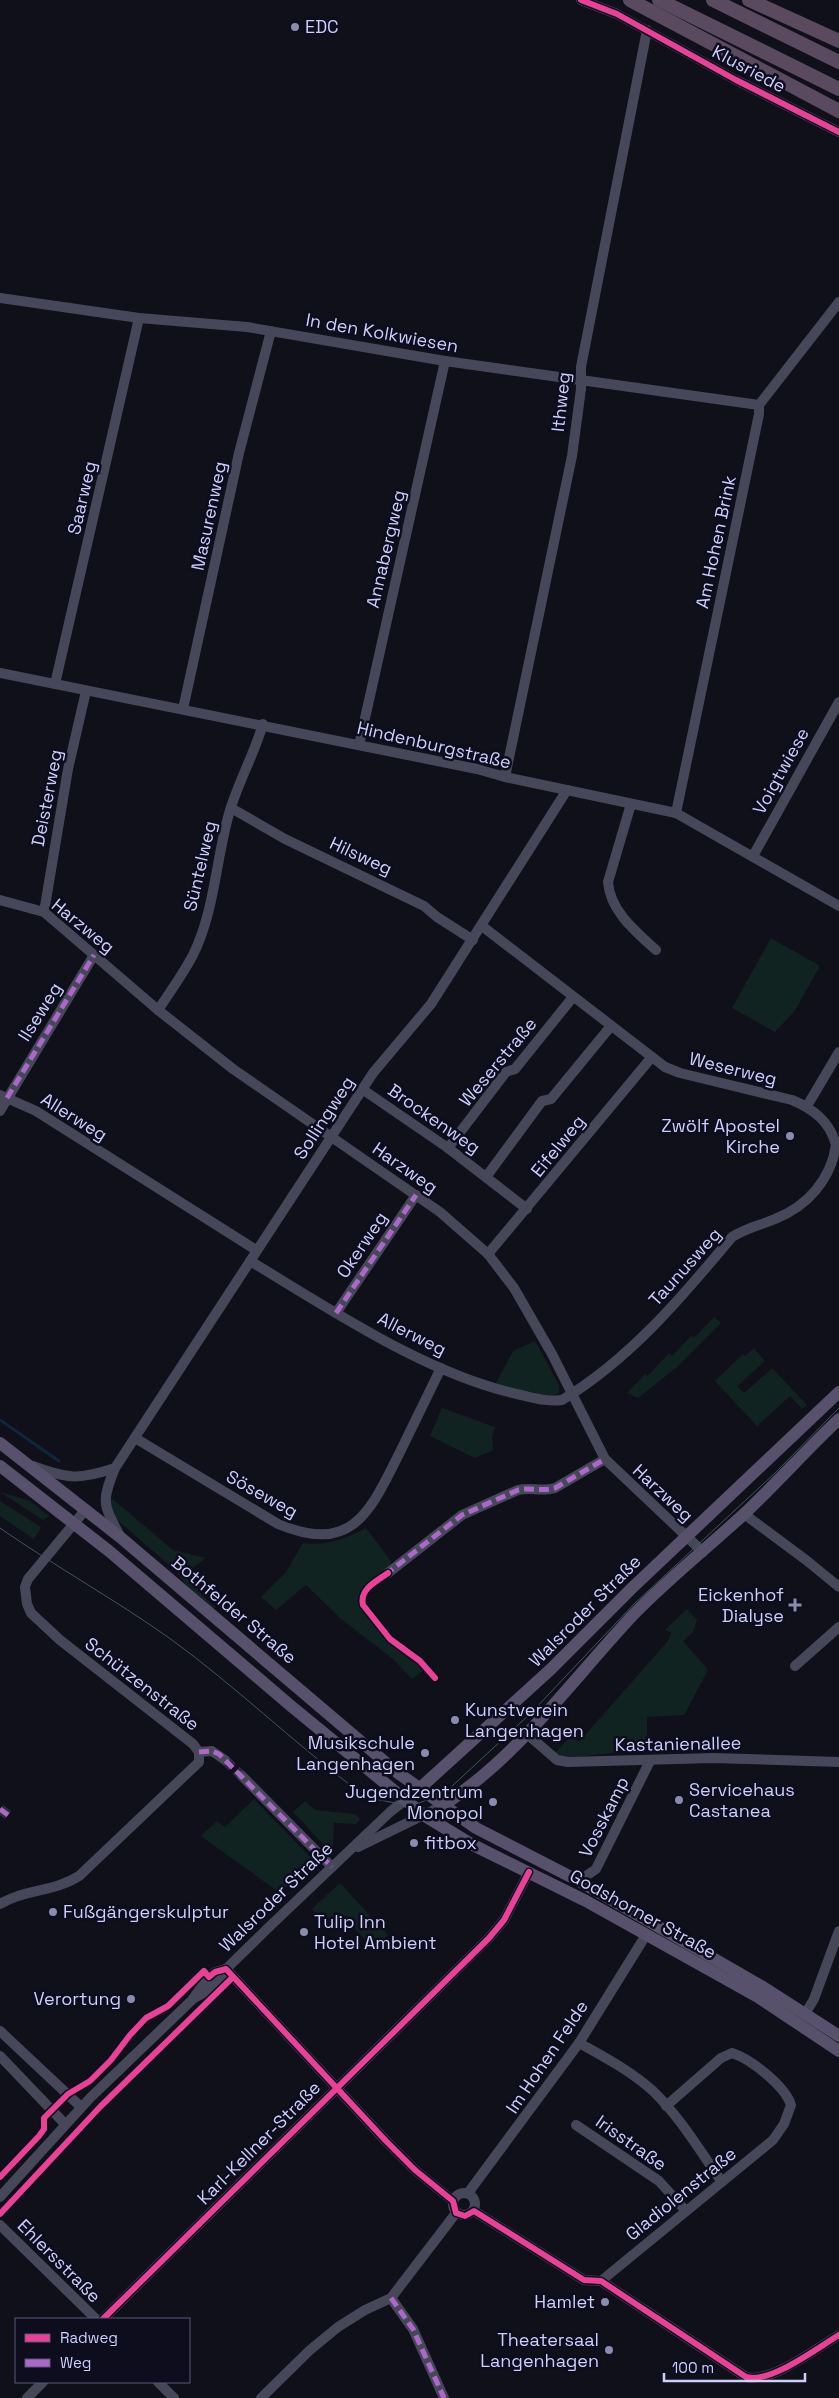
<svg xmlns="http://www.w3.org/2000/svg" width="839" height="2398" font-family="'Space Grotesk',sans-serif">
<style>
.green{fill:#112321}
.lines{fill:none;stroke-linecap:round;stroke-linejoin:round}
.stream{stroke:#0f273c;stroke-width:3}
.minor-tunnel{stroke:#2c2c3c;stroke-width:10;stroke-dasharray:10 5;stroke-linecap:butt}
.minor{stroke:#46485a;stroke-width:10}
.major{stroke:#57516c;stroke-width:12}
.highway{stroke:#594a60;stroke-width:14}
.tram{stroke:#3e555f;stroke-width:1}
.quiet{stroke:#ac68c9;stroke-width:5;stroke-dasharray:10 5;stroke-linecap:butt}
.cycleway-casing{stroke:#0d0d1d;stroke-width:9}
.cycleway{stroke:#ea4096;stroke-width:6}
.poi-dot{fill:#8a8cad;stroke:#0d0d1d;stroke-width:2}
.labels{text-anchor:middle;stroke-width:5;stroke-linejoin:round;paint-order:stroke}
.poi-label{font-size:18px;fill:#cccefc;stroke:#0d0d1d;text-anchor:end}
.street-label{font-size:18px;fill:#cccefc;stroke:#0d0d1d}
</style>
<rect width="100%" height="100%" fill="#10101a"/>
<g class="green">
<path d="M771,938L820,966L794,1012L775,1032L732,1008Z"/>
<path d="M714,1317L721,1323L677,1367L638,1398L627,1393L645,1374L648,1376L669,1353L672,1356L691,1336L694,1338Z"/>
<path d="M535,1341L559,1385V1393L551,1396L495,1385L513,1351Z"/>
<path d="M754,1348L765,1361L737,1386L744,1393L772,1368L807,1405L802,1409L790,1396L757,1426L715,1381L743,1354L745,1356Z"/>
<path d="M442,1408L495,1427L492,1437L493,1450L475,1458L430,1436Z"/>
<path d="M0,1492L30,1501L49,1516L43,1520Z"/>
<path d="M110,1497L173,1550L206,1558L186,1573L204,1597L215,1607L213,1609L186,1585L176,1571L115,1518L109,1508Z"/>
<path d="M0,1501L41,1527L34,1539L0,1516Z"/>
<path d="M366,1528L391,1561L389,1568C376,1578 354,1587 360,1605L385,1638L425,1669L412,1679L393,1659L340,1618L306,1585L276,1610L261,1597L286,1572L303,1543C326,1546 346,1539 366,1528Z"/>
<path d="M687,1609L697,1620L693,1632L683,1641L708,1670L684,1715L647,1717V1749L565,1758L555,1753L571,1736L579,1742L668,1641L671,1633L665,1630Z"/>
<path d="M254,1799L313,1860L280,1893L201,1836L217,1821L225,1827Z"/>
<path d="M305,1801L315,1810L355,1814L360,1819L356,1824L334,1823L333,1846L328,1849L293,1812Z"/>
<path d="M340,1883L388,1935L374,1949L341,1914L327,1926L312,1909Z"/>
</g>
<g class="lines">
<path class="stream" d="M0,1420L59,1461"/>
<g class="minor-tunnel">
<path d="M225,1760L242,1776"/>
<path d="M0,1809L8,1815"/>
</g>
<g class="minor">
<path d="M581,0L617,14L736,80L839,132"/>
<path d="M0,298L139,318L247,327L445,361L759,405"/>
<path d="M0,673L477,769L505,777L676,813L839,906"/>
<path d="M55,684L139,318"/>
<path d="M183,709L239,453L271,331"/>
<path d="M359,745L445,361"/>
<path d="M505,777L572,456L581,389V367L647,30"/>
<path d="M631,804L608,882C610,911 636,932 656,950"/>
<path d="M231,808L285,839L424,906L437,917L473,940"/>
<path d="M676,813L759,414V405L839,302"/>
<path d="M753,856L839,702"/>
<path d="M0,900L44,912L158,1010L233,1069L440,1212L488,1254L514,1288L552,1354L605,1459L703,1552"/>
<path d="M44,912L68,769L86,691"/>
<path d="M482,926L665,1067L680,1073L792,1100C814,1109 830,1122 836,1145H839"/>
<path d="M158,1010C170,992 183,974 193,955C215,911 216,857 230,810C239,781 254,754 263,724"/>
<path d="M362,1089L448,1148L527,1209"/>
<path d="M0,1095L36,1111L256,1250"/>
<path d="M807,1106L839,1052"/>
<path d="M0,1111L94,955"/>
<path d="M448,1148L506,1072L515,1069L573,997"/>
<path d="M486,1177L542,1101L551,1099L611,1026"/>
<path d="M488,1254L651,1058"/>
<path d="M250,1261C332,1310 427,1375 521,1395C535,1398 548,1402 562,1400C630,1359 682,1297 732,1237C746,1228 761,1225 775,1219C808,1206 831,1179 836,1145"/>
<path d="M336,1313L416,1195"/>
<path d="M135,1438L278,1524C352,1555 370,1512 399,1454C413,1425 427,1397 441,1368"/>
<path d="M33,1466C68,1479 79,1480 115,1468"/>
<path d="M744,1514L806,1560L839,1587"/>
<path d="M120,1536C103,1504 101,1502 115,1468L373,1073L431,1004L567,790"/>
<path d="M388,1573L462,1515L518,1490C531,1487 542,1492 555,1488L605,1459"/>
<path d="M795,1666L839,1627"/>
<path d="M527,1734L557,1760L568,1762L713,1758L839,1762"/>
<path d="M199,1752L212,1751L225,1760"/>
<path d="M242,1776L332,1867"/>
<path d="M358,1847L442,1806"/>
<path d="M579,1881L596,1869L650,1761"/>
<path d="M0,1904C25,1889 54,1892 79,1876L199,1762V1752L193,1744L60,1640L31,1613L27,1604L25,1587L28,1579L86,1509"/>
<path d="M226,1969L386,2141L415,2170L453,2201"/>
<path d="M194,1998L211,1989L220,1980L226,1969L269,1927L390,1812L419,1789"/>
<path d="M805,2014L814,1999L839,1931"/>
<path d="M0,2031L81,2107"/>
<path d="M579,2043C604,2057 631,2071 653,2091C680,2117 700,2151 722,2182"/>
<path d="M0,2056L65,2124"/>
<path d="M576,2125L659,2181L686,2211"/>
<circle cx="464" cy="2204" r="11"/>
<path d="M468,2193L579,2043L646,1935"/>
<path d="M0,2197L90,2098L192,2000L209,1977L215,1972L226,1969"/>
<path d="M474,2211L584,2280L601,2281L746,2377C770,2384 817,2348 839,2335"/>
<path d="M0,2225L96,2319"/>
<path d="M601,2281L773,2140L784,2124L791,2105C785,2086 751,2059 732,2053L721,2058L666,2106"/>
<path d="M391,2298L413,2329L444,2398"/>
<path d="M103,2319L489,1938L504,1920L529,1872"/>
<path d="M158,2382L174,2398"/>
<path d="M27,2398L43,2382"/>
<path d="M261,2398L310,2350L338,2327L365,2310L391,2298L456,2213"/>
</g>
<g class="major">
<path d="M0,1443L120,1537L398,1773L476,1828L579,1881L763,1987L839,2036"/>
<path d="M0,1466L109,1551L291,1706L425,1816L471,1844L586,1901L758,1997L839,2051"/>
<path d="M419,1789L551,1669L631,1589L839,1392"/>
<path d="M442,1806C519,1756 572,1680 634,1614C668,1579 707,1548 743,1515C776,1484 806,1450 839,1419"/>
</g>
<g class="highway">
<path d="M630,0L839,111"/>
<path d="M659,0L839,89"/>
<path d="M713,0L839,62"/>
<path d="M749,0L839,41"/>
</g>
<path class="tram" d="M0,1528C56,1567 116,1600 172,1640C235,1686 292,1741 354,1788L374,1799L401,1804L419,1803L432,1798L450,1788L531,1713L634,1604L775,1473L839,1408"/>
<g class="quiet">
<path d="M7,1098L94,955"/>
<path d="M336,1313L416,1195"/>
<path d="M385,1575L462,1515L518,1490C531,1487 542,1492 555,1488L605,1459"/>
<path d="M199,1752L212,1751L219,1754L332,1867"/>
<path d="M0,1809L8,1815"/>
<path d="M391,2298L413,2329L444,2398"/>
</g>
<g class="cycleway-casing">
<g id="cycleway">
<path d="M581,0L617,14L736,80L839,132"/>
<path d="M388,1573C377,1581 359,1589 363,1605L390,1639L420,1661L435,1678"/>
<path d="M0,2177L39,2136L44,2129V2118L68,2094L90,2081L111,2060L130,2035L146,2018L168,2006L204,1971L209,1977L215,1972L226,1969L386,2141L415,2170L453,2201L456,2213L465,2216L474,2211L584,2280L601,2281L746,2377C770,2384 817,2348 839,2335"/>
<path d="M0,2214L100,2107L233,1977"/>
<path d="M103,2319L489,1938L504,1920L529,1872"/>
</g>
</g>
<use href="#cycleway" class="cycleway"/>
</g>
<g class="poi-dot">
<circle cx="295" cy="27" r="5"/>
<circle cx="790" cy="1136" r="5"/>
<path d="M792.5 1597.5h5v5h5v5h-5v5h-5v-5h-5v-5h5z"/>
<circle cx="455" cy="1720" r="5"/>
<circle cx="425" cy="1753" r="5"/>
<circle cx="679" cy="1800" r="5"/>
<circle cx="493" cy="1802" r="5"/>
<circle cx="414" cy="1843" r="5"/>
<circle cx="53" cy="1912" r="5"/>
<circle cx="304" cy="1932" r="5"/>
<circle cx="131" cy="1999" r="5"/>
<circle cx="605" cy="2302" r="5"/>
<circle cx="609" cy="2350" r="5"/>
</g>
<g class="labels">
<g class="poi-label">
<text x="305" y="33" text-anchor="start">EDC</text>
<text x="780" y="1132">Zwölf Apostel<tspan x="780" dy="21">Kirche</tspan></text>
<text x="784" y="1601">Eickenhof<tspan x="784" dy="21">Dialyse</tspan></text>
<text x="465" y="1716" text-anchor="start">Kunstverein<tspan x="465" dy="21">Langenhagen</tspan></text>
<text x="415" y="1749">Musikschule<tspan x="415" dy="21">Langenhagen</tspan></text>
<text x="689" y="1796" text-anchor="start">Servicehaus<tspan x="689" dy="21">Castanea</tspan></text>
<text x="483" y="1798">Jugendzentrum<tspan x="483" dy="21">Monopol</tspan></text>
<text x="424" y="1849" text-anchor="start">fitbox</text>
<text x="63" y="1918" text-anchor="start">Fußgängerskulptur</text>
<text x="314" y="1928" text-anchor="start">Tulip Inn<tspan x="314" dy="21">Hotel Ambient</tspan></text>
<text x="121" y="2005">Verortung</text>
<text x="595" y="2308">Hamlet</text>
<text x="599" y="2346">Theatersaal<tspan x="599" dy="21">Langenhagen</tspan></text>
</g>
<g class="street-label">
<text transform="translate(749 69) rotate(28)" y="6">Klusriede</text>
<text transform="translate(382 333) rotate(10)" y="6">In den Kolkwiesen</text>
<text transform="translate(561 402) rotate(-84)" y="6">Ithweg</text>
<text transform="translate(82 498) rotate(-77)" y="6">Saarweg</text>
<text transform="translate(209 516) rotate(-78)" y="6">Masurenweg</text>
<text transform="translate(716 542) rotate(-78)" y="6">Am Hohen Brink</text>
<text transform="translate(386 549) rotate(-77)" y="6">Annabergweg</text>
<text transform="translate(434 745) rotate(13)" y="6">Hindenburgstraße</text>
<text transform="translate(781 771) rotate(-61)" y="6">Voigtwiese</text>
<text transform="translate(47 798) rotate(-79)" y="6">Deisterweg</text>
<text transform="translate(361 856) rotate(25)" y="6">Hilsweg</text>
<text transform="translate(200 866) rotate(-77)" y="6">Süntelweg</text>
<text transform="translate(83 926) rotate(39)" y="6">Harzweg</text>
<text transform="translate(40 1012) rotate(-58)" y="6">Ilseweg</text>
<text transform="translate(498 1062) rotate(-50)" y="6">Weserstraße</text>
<text transform="translate(733 1069) rotate(14)" y="6">Weserweg</text>
<text transform="translate(74 1117) rotate(32)" y="6">Allerweg</text>
<text transform="translate(324 1118) rotate(-57)" y="6">Sollingweg</text>
<text transform="translate(434 1119) rotate(35)" y="6">Brockenweg</text>
<text transform="translate(558 1146) rotate(-51)" y="6">Eifelweg</text>
<text transform="translate(405 1168) rotate(35)" y="6">Harzweg</text>
<text transform="translate(362 1245) rotate(-56)" y="6">Okerweg</text>
<text transform="translate(685 1267) rotate(-48)" y="6">Taunusweg</text>
<text transform="translate(412 1334) rotate(27)" y="6">Allerweg</text>
<text transform="translate(663 1493) rotate(43)" y="6">Harzweg</text>
<text transform="translate(262 1494) rotate(29)" y="6">Söseweg</text>
<text transform="translate(234 1610) rotate(40)" y="6">Bothfelder Straße</text>
<text transform="translate(585 1611) rotate(-45)" y="6">Walsroder Straße</text>
<text transform="translate(142 1684) rotate(38)" y="6">Schützenstraße</text>
<text transform="translate(678 1744) rotate(-1)" y="6">Kastanienallee</text>
<text transform="translate(604 1817) rotate(-63)" y="6">Vosskamp</text>
<text transform="translate(276 1897) rotate(-44)" y="6">Walsroder Straße</text>
<text transform="translate(643 1914) rotate(29)" y="6">Godshorner Straße</text>
<text transform="translate(547 2057) rotate(-56)" y="6">Im Hohen Felde</text>
<text transform="translate(259 2143) rotate(-45)" y="6">Karl-Kellner-Straße</text>
<text transform="translate(631 2143) rotate(35)" y="6">Irisstraße</text>
<text transform="translate(681 2194) rotate(-39)" y="6">Gladiolenstraße</text>
<text transform="translate(59 2261) rotate(45)" y="6">Ehlersstraße</text>
</g>
</g>
<rect x="15" y="2318" width="175" height="65" fill="#0d0d1d" stroke="#595a76"/>
<rect x="25" y="2334" width="25" height="8" fill="#ea4096" stroke="#595a76"/>
<text x="60" y="2343" font-size="15" fill="#cccefc">Radweg</text>
<rect x="25" y="2359" width="25" height="8" fill="#ac68c9" stroke="#595a76"/>
<text x="60" y="2368" font-size="15" fill="#cccefc">Weg</text>
<path d="M664 2373v8h141v-8" fill="none" stroke="#cccefc" stroke-width="2.5"/>
<text x="672" y="2373" font-size="15" fill="#cccefc" stroke="#0d0d1d" stroke-width="4" paint-order="stroke">100 m</text>
</svg>
